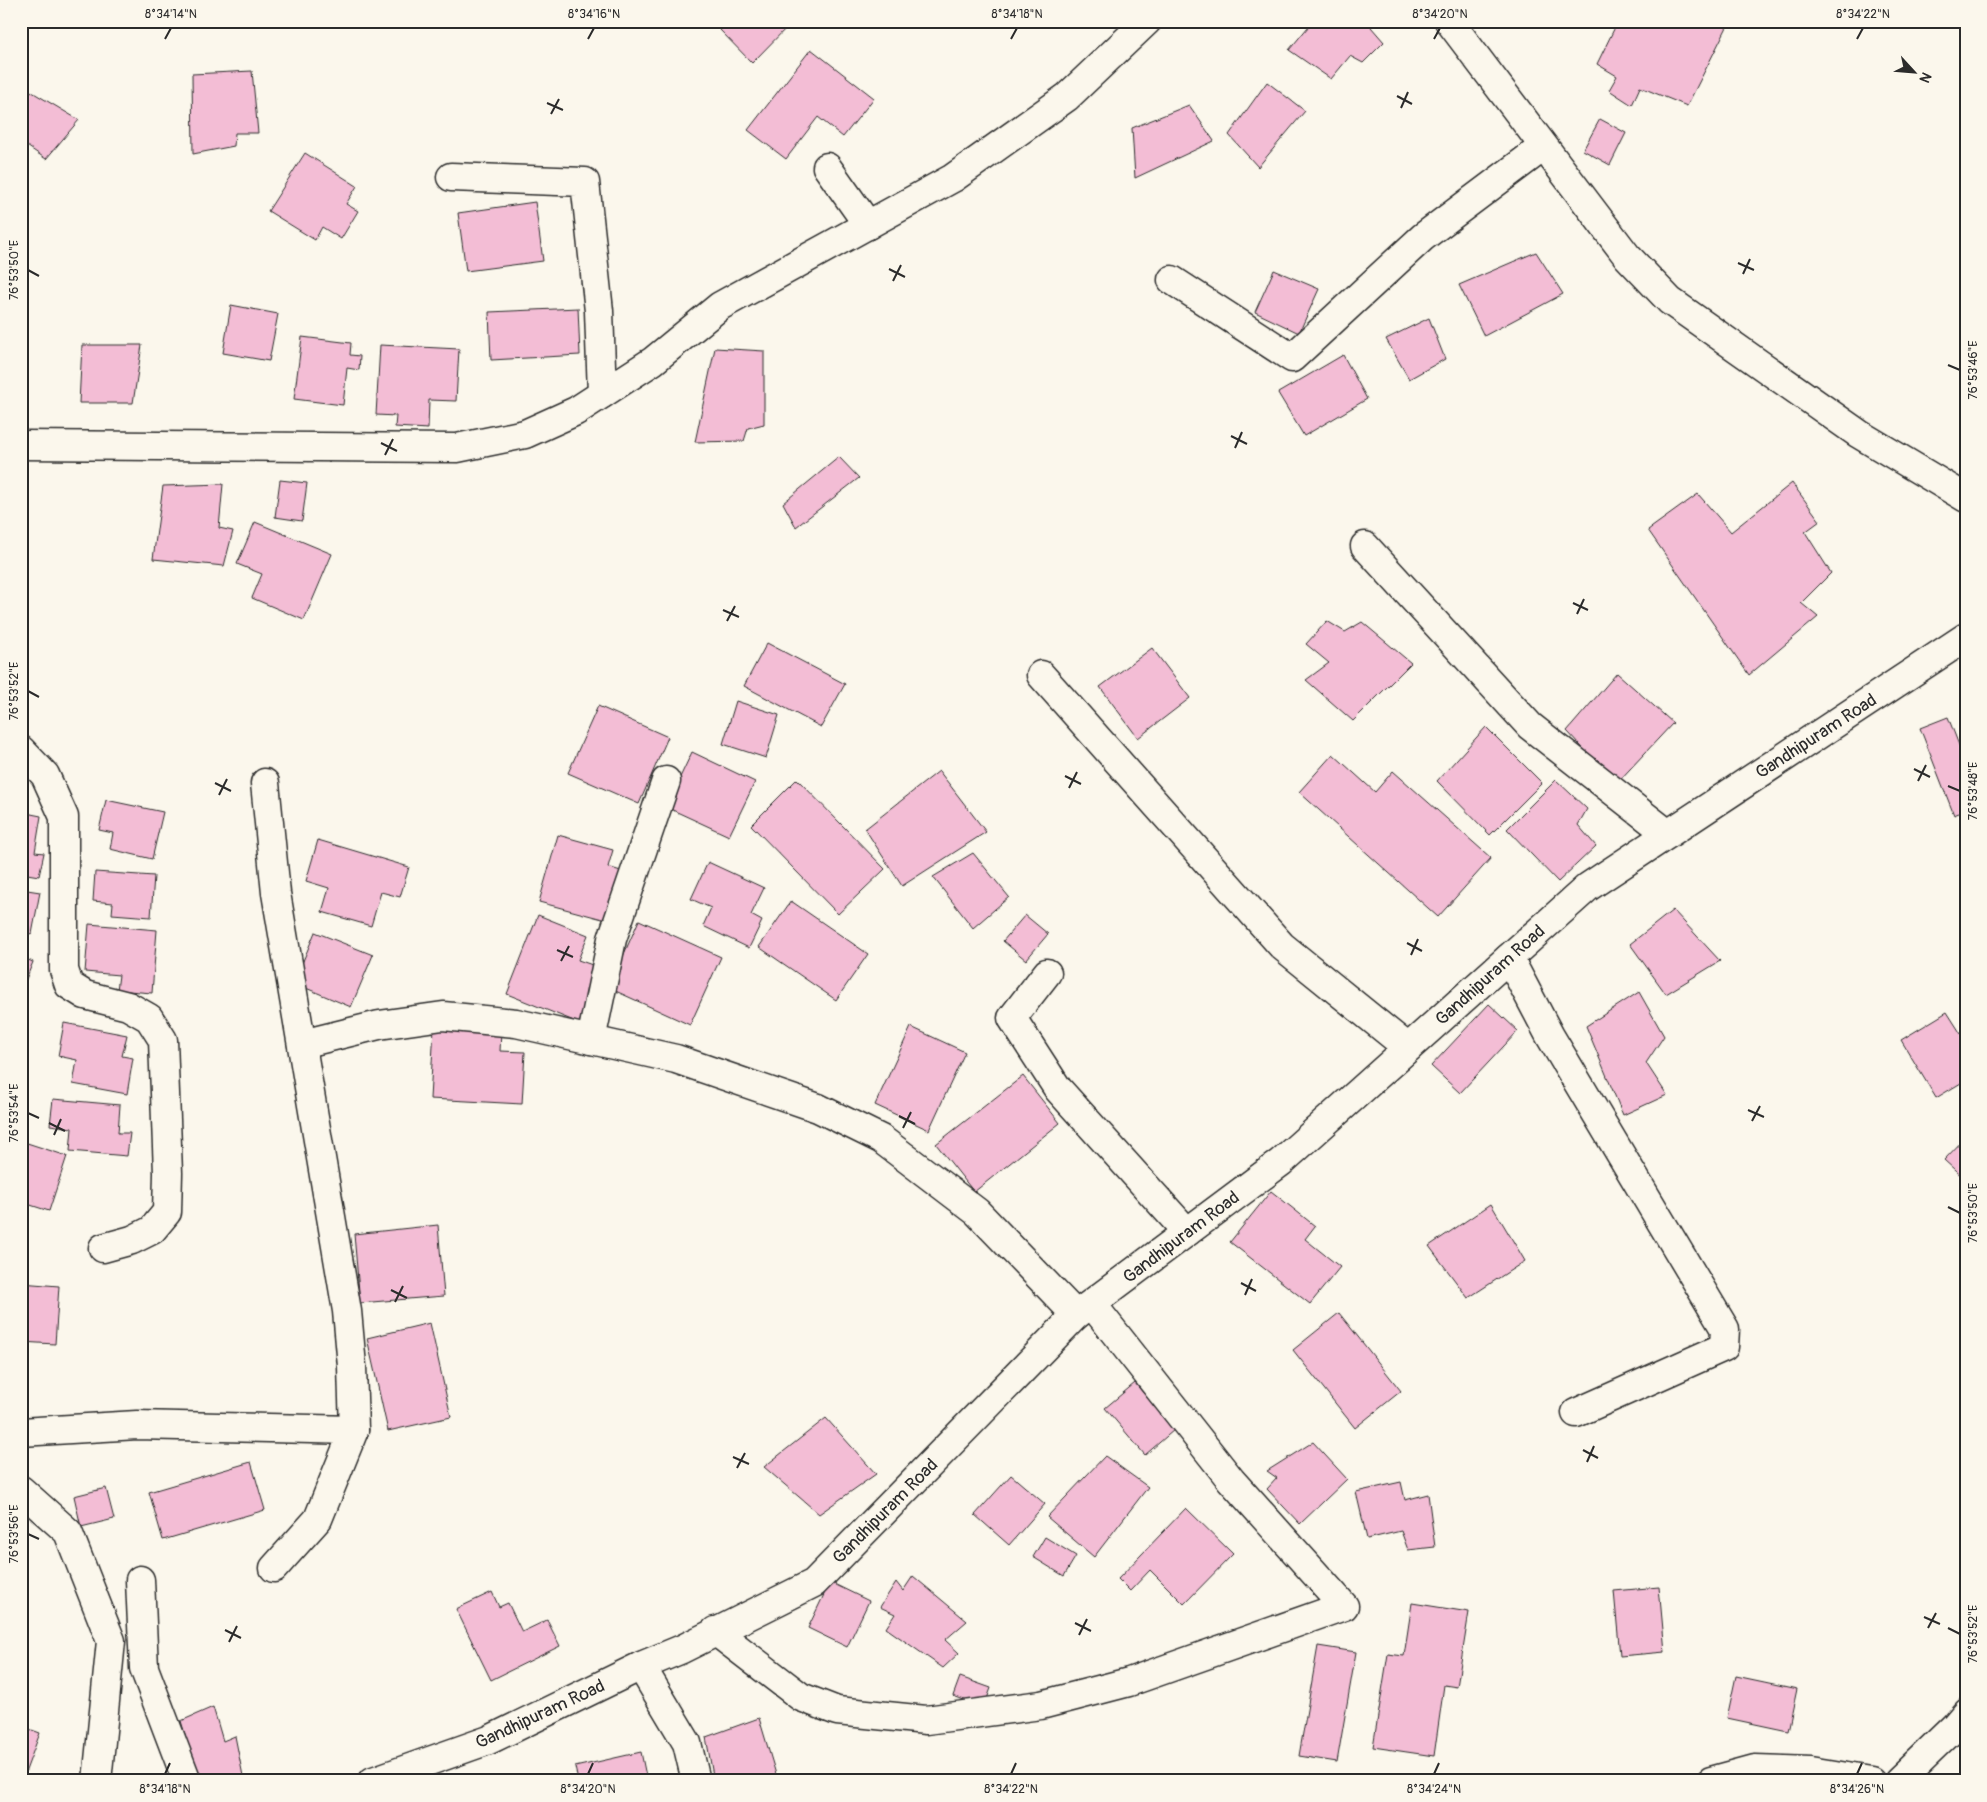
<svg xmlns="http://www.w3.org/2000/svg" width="1987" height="1802" font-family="Pangolin,sans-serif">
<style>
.building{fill:#f3bdd5;stroke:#2b2b2b}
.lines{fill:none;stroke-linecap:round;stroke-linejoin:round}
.minor-casing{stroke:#2b2b2b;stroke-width:31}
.minor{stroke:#fbf7ec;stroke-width:28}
.ticks{fill:none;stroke:#2b2b2b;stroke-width:2}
.labels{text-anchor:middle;stroke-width:4.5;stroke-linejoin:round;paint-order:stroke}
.street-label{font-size:18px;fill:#2b2b2b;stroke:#fbf7ec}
.neatline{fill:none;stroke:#2b2b2b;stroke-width:2}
.ticks-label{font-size:12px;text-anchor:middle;fill:#2b2b2b}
</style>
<rect width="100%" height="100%" fill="#fbf7ec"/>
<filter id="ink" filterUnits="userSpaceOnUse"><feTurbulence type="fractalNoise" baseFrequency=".02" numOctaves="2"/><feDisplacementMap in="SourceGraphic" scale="10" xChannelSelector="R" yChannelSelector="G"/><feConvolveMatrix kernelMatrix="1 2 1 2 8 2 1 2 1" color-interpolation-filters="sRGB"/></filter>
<g filter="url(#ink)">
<g class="building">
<path d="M729,21H793L752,63L720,30Z"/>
<path d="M1313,21H1375L1371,27L1384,42L1363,63L1350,56L1331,79L1289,50Z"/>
<path d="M1618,21H1730L1687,106L1640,87L1632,105L1609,90L1617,76L1597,64Z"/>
<path d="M811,49L874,98L843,137L818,117L786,159L748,130Z"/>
<path d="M252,71L258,133H235L234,146L193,154L192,74Z"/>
<path d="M1267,82L1305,111L1258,167L1229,135Z"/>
<path d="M22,86L79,120L46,159L21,142Z"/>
<path d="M1189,105L1214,141L1135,178L1132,128Z"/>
<path d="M1600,119L1626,133L1610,165L1583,150Z"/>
<path d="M305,153L357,186L346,204L358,211L341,239L322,227L315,240L268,211Z"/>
<path d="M535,202L543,261L466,271L458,213Z"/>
<path d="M1536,252L1563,294L1484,336L1459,285Z"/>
<path d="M1274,270L1319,289L1299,333L1255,312Z"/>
<path d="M231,305L278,314L269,361L223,353Z"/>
<path d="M578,308L580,355L491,360L489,312Z"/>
<path d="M1429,318L1445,359L1409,379L1386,339Z"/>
<path d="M302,337L351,343L350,355L360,356L359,370L347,368L343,405L294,399Z"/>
<path d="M82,345H142L133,403H79Z"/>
<path d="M380,345L459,349L456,401L429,400L428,429L395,427L396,416L376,415Z"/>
<path d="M715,348L764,351V424L748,428L744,441L695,442Z"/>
<path d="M1343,355L1367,399L1304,436L1278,393Z"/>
<path d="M839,457L859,478L796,527L783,503Z"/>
<path d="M280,480L307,483L302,521L275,517Z"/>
<path d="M1792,483L1820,521L1805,532L1831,573L1801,603L1818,617L1749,675L1648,530L1698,494L1731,532Z"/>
<path d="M223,484L219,528L233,531L224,566L153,559L163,486Z"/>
<path d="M255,522L332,554L304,620L252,598L262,574L237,564Z"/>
<path d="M1327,621L1345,632L1362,622L1411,663L1353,721L1306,680L1329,663L1306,644Z"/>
<path d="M767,643L845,684L821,727L744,686Z"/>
<path d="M1152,648L1190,698L1138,738L1100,687Z"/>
<path d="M1617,673L1673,723L1616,784L1567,731Z"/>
<path d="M736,701L779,715L766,758L723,744Z"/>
<path d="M598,706L668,737L639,804L568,773Z"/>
<path d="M1948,717L1966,763V810L1954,815L1920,728Z"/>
<path d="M1486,727L1542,783L1490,835L1437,781Z"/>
<path d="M692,752L755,782L729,836L666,807Z"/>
<path d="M1333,754L1375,792L1393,771L1491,858L1438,917L1299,792Z"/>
<path d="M939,771L986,832L902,886L865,829Z"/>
<path d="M797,779L885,869L838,914L751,825Z"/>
<path d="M1556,780L1587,809L1578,825L1596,846L1558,882L1507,829Z"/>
<path d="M106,800L163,812L152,859L110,849L113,833L99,830Z"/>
<path d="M21,812L41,816L35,852L44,853L39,876L21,873Z"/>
<path d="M558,835L613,850L608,867L624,872L610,921L539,902Z"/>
<path d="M318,840L409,867L400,897L381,892L371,926L322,912L329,888L306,881Z"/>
<path d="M973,853L1009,897L973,928L933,877Z"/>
<path d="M708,862L764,888L751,915L762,921L749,948L703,926L711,908L691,899Z"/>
<path d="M95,872L154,876L151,917L112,914L113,903L93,901Z"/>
<path d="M21,889L40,892L32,934L21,932Z"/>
<path d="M791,901L868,954L836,1000L759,947Z"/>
<path d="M1673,910L1720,961L1666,994L1630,944Z"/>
<path d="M538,915L588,935L578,960L601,968L579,1023L507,994Z"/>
<path d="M1025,915L1048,934L1026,960L1003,941Z"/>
<path d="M639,920L721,957L690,1025L609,988Z"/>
<path d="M89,924L157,930L152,993L117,990L119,975L85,972Z"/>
<path d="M315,932L373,955L351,1007L294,983Z"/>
<path d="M21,957L33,962L24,984L21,983Z"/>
<path d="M1639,992L1664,1036L1646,1063L1667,1095L1623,1115L1586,1026Z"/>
<path d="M1489,1004L1518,1031L1460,1093L1431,1066Z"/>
<path d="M1947,1012L1961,1034L1966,1032V1080L1936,1098L1901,1040Z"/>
<path d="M64,1023L127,1035L122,1056L133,1058L127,1094L73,1084L77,1060L58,1056Z"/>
<path d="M911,1027L965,1052L929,1130L875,1105Z"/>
<path d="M434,1028L501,1032L500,1051L525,1052L522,1104L430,1099Z"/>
<path d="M1023,1076L1060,1123L974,1192L936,1144Z"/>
<path d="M53,1099L120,1105L118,1133H130L127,1156L70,1151L72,1128L50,1125Z"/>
<path d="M1966,1137V1180L1944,1160Z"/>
<path d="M21,1141L67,1156L49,1211L21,1202Z"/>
<path d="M1271,1191L1315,1226L1305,1239L1340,1267L1310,1304L1230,1242Z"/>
<path d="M1491,1204L1525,1261L1468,1298L1429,1246Z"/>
<path d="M438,1225L444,1296L360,1303L354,1234Z"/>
<path d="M21,1283L59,1286L55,1344L21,1342Z"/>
<path d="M1339,1313L1401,1391L1355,1428L1293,1350Z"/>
<path d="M430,1323L451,1417L388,1431L367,1338Z"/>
<path d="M1135,1383L1174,1430L1145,1455L1105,1408Z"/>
<path d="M826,1418L876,1474L819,1514L764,1467Z"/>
<path d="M1313,1442L1347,1479L1300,1524L1267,1489L1277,1478L1267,1471Z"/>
<path d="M1105,1456L1148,1487L1094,1557L1047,1517Z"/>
<path d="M251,1462L265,1510L163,1540L149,1492Z"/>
<path d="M1011,1475L1045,1504L1009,1545L975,1515Z"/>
<path d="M1401,1482L1405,1500L1428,1494L1435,1547L1408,1550L1401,1531L1367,1539L1356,1492Z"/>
<path d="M106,1488L114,1519L81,1527L74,1496Z"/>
<path d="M1186,1508L1233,1554L1184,1604L1150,1570L1130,1591L1118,1579Z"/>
<path d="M1045,1537L1076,1556L1064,1576L1033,1557Z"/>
<path d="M913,1576L967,1621L945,1640L959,1653L943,1668L886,1628L895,1614L880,1607L896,1582L903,1591Z"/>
<path d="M830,1582L869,1601L847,1647L808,1628Z"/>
<path d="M1659,1587L1665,1652L1620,1656L1614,1591Z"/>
<path d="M492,1592L499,1607L508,1603L522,1632L547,1620L560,1646L491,1680L456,1609Z"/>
<path d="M1412,1603L1469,1612L1457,1687L1444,1685L1434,1756L1373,1747L1388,1654L1404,1656Z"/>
<path d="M1318,1646L1356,1652L1337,1762L1299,1756Z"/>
<path d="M1736,1676L1797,1689L1788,1731L1727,1718Z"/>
<path d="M960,1677L991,1688L984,1707L953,1696Z"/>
<path d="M213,1707L223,1741L235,1736L244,1781H199L181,1721Z"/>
<path d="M759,1718L778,1781H714L706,1737Z"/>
<path d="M21,1726L40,1733L22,1781H21Z"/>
<path d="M641,1752L647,1781H578L575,1767Z"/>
</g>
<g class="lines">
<g class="minor-casing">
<g id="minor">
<path d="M1449,21L1627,256L1670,301L1859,434L1966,498"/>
<path d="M827,167L868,225"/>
<path d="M451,177L585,182L599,311L602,394"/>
<path d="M1172,280L1292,358L1423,237L1543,147"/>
<path d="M21,445L457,448L525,434L576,411L653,361L720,306L953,178L1067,97L1147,21"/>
<path d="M1365,546L1530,726L1668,834"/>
<path d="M1041,675L1282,946L1408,1048"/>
<path d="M21,750L45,775L64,817V970L69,985L85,995L128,1006L149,1018L163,1040L168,1173L167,1212L152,1230L132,1240L103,1248"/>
<path d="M265,783L276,893L347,1311L352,1366L354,1430L318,1519L274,1568"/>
<path d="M1509,958L1550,1036L1725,1329L1724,1347L1576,1413"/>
<path d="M1047,973L1012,1018L1058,1089L1187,1232"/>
<path d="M591,1040L612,939L666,781"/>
<path d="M302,1044L379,1025L443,1016L516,1023L676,1059L818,1108L881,1139L977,1212L1076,1315"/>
<path d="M21,1432L137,1425L354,1430"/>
<path d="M21,1490L68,1532L111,1641L97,1781"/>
<path d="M140,1580L144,1668L187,1781"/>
<path d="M715,1631L801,1697L837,1711L926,1720L1041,1705L1129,1682L1344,1606L1231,1480L1092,1304"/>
<path d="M641,1666L687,1743L696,1781"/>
<path d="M373,1781L489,1740L641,1666L682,1649L814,1583L1076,1315L1281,1162L1588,887L1966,637"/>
<path d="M1711,1781L1755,1769L1811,1771L1871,1781"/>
<path d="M1898,1781L1954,1727L1966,1713"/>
</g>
</g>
<use href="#minor" class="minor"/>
</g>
</g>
<path class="ticks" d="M165,39L171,28M588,39L594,28M1011,39L1017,28M1434,39L1440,28M1857,39L1863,28M1397,96L1412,104M547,103L563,110M1401,108L1408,92M551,114L559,99M1738,263L1754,270M889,269L905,277M28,270L39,276M1743,274L1750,259M893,281L901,265M1948,365L1960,370M1231,436L1247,444M381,443L397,451M1235,448L1242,432M385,455L393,439M1573,603L1588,610M723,610L739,617M1577,614L1584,599M727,621L735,606M28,691L39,697M1914,769L1930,777M1065,776L1081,784M1918,781L1926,765M215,783L231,791M1948,786L1960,791M1069,788L1077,772M219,795L227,779M1407,943L1422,951M557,950L573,957M1411,955L1418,939M561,961L569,946M1748,1110L1764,1117M28,1113L39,1118M899,1116L915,1124M1752,1121L1760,1106M49,1123L65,1131M903,1128L911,1112M54,1135L61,1119M1948,1207L1960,1213M1241,1283L1256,1291M391,1290L407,1298M1245,1295L1252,1279M395,1302L403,1286M1583,1450L1598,1458M733,1457L749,1464M1587,1462L1594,1446M737,1468L745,1453M28,1534L39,1539M1924,1617L1940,1624M1075,1623L1091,1631M1928,1628L1936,1613M1948,1628L1960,1634M225,1630L241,1638M1079,1635L1087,1619M229,1642L237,1626M165,1774L170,1763M588,1774L593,1763M1011,1774L1016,1763M1434,1774L1439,1763M1857,1774L1862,1763"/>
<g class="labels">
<g class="street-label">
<text transform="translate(1816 736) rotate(-33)" y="6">Gandhipuram Road</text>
<text transform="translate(1490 975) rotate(-42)" y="6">Gandhipuram Road</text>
<text transform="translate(1181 1237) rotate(-37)" y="6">Gandhipuram Road</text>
<text transform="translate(885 1511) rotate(-45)" y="6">Gandhipuram Road</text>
<text transform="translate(540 1714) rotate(-25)" y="6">Gandhipuram Road</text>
</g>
</g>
<rect width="1987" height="1802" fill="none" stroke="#fbf7ec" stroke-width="55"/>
<g transform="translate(1914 72) rotate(116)" stroke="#fbf7ec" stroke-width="4" paint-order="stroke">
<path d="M0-4L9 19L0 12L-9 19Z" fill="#2b2b2b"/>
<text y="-8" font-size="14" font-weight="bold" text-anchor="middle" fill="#2b2b2b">N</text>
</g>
<rect x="28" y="28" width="1932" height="1746" class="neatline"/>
<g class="ticks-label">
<text x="171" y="18">8°34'14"N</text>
<text x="594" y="18">8°34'16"N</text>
<text x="1017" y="18">8°34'18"N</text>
<text x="1440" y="18">8°34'20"N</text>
<text x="1863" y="18">8°34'22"N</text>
<text transform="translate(14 270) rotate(-90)" y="4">76°53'50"E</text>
<text transform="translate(1973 370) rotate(-90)" y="4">76°53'46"E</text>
<text transform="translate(14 691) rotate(-90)" y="4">76°53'52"E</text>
<text transform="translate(1973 791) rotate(-90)" y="4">76°53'48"E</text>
<text transform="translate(14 1113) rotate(-90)" y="4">76°53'54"E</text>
<text transform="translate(1973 1213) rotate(-90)" y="4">76°53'50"E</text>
<text transform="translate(14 1534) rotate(-90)" y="4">76°53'56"E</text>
<text transform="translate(1973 1634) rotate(-90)" y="4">76°53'52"E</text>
<text x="165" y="1793">8°34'18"N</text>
<text x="588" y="1793">8°34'20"N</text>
<text x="1011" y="1793">8°34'22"N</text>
<text x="1434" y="1793">8°34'24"N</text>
<text x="1857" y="1793">8°34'26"N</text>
</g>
</svg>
